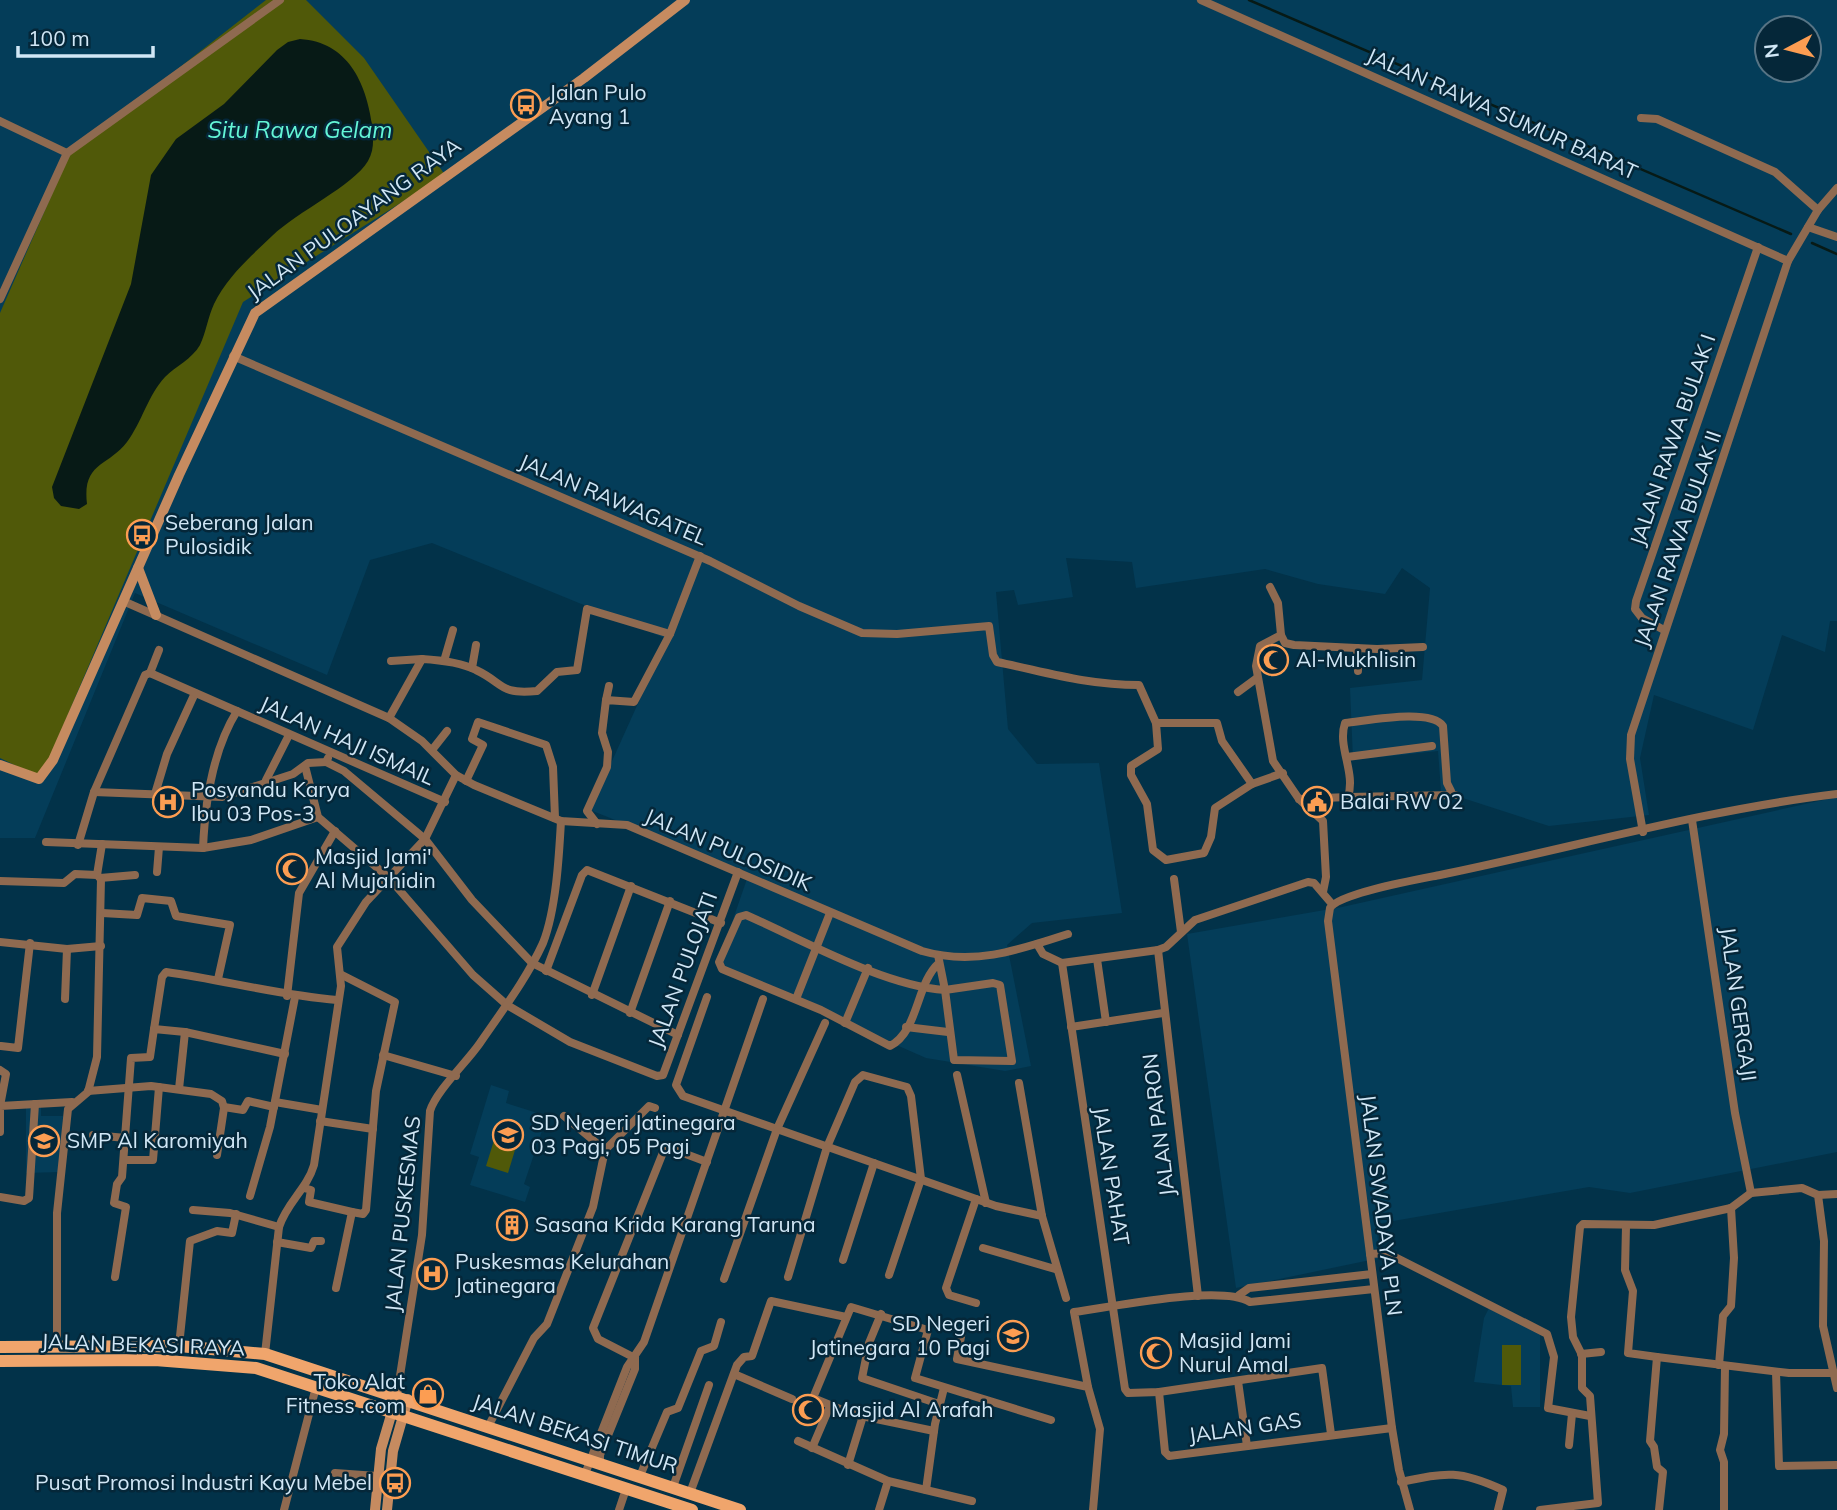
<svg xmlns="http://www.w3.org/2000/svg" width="1837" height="1510" font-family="Mulish,sans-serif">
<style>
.built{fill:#043d59;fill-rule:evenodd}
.green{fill:#505909}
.water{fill:#071a16}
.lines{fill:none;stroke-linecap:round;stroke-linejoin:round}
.stream{stroke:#071a16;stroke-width:2.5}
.street{stroke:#8f6a50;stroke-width:8}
.secondary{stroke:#c68b60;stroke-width:10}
.primary{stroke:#f0a56c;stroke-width:12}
.labels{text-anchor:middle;stroke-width:5;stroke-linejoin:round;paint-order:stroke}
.poi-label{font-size:21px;fill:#d1e7f6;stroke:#052739;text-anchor:start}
.street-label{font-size:21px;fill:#d1e7f6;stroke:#052739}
.water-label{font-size:23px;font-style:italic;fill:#64f5d6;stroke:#052739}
</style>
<rect width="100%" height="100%" fill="#023249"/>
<g class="built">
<path d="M0,0H1837V621H1830L1825,652L1782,635L1753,730L1654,695L1640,758L1649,815L1549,826L1441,791L1438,751L1353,760L1350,688L1422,680L1430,588L1402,568L1385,594L1318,584L1265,569L1136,588L1132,562L1066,558L1073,597L1018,605L1014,590L996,592L1008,729L1037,764L1099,763L1122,913L1032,923L1007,945L1031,1066L1005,1071L926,1058L717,966L749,873L590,810L667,639L432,543L370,560L327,675L135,593L35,838H0ZM1767,28H1809V70H1767Z"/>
<path d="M1837,797V1152L1630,1193L1589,1187L1376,1224L1380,1258L1236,1288L1187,934L1342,907Z"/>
<path d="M491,1085L509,1091L506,1103L547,1116L524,1184L530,1187L525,1202L470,1185L479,1157L470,1154Z"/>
<path d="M26,1101H41V1116H63L60,1172L26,1173Z"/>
<path d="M1489,1308L1540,1331V1407H1513L1511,1386L1474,1382L1484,1318Z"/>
</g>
<g class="green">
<path d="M266,0H306L364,58L445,175L243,302L41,778L0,758V313L70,153Z"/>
<path d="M500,1121L522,1127L508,1173L486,1166Z"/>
<rect x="1502" y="1345" width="19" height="40"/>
</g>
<path class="water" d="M300,39C348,42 366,83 372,124C373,137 375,149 368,161C353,186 298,211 272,236C251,256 227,277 214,304C208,317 206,332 200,345C192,359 176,366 165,377C148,395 142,422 127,442C108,467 82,462 87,504L79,509L61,506L54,498L52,487L131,284L151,175L176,139L224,104L277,50L288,42Z"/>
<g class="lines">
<g class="stream">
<path d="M1249,0L1791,234"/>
<path d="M1812,243L1837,254"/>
</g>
<g class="street">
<path d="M1201,0L1788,261"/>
<path d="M1641,118L1657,119L1775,172L1818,210"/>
<path d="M0,121L67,153"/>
<path d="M1808,227L1837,237"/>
<path d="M0,299L67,153L280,0"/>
<path d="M233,356L710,561L799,606L862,633L897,634L989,626L993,655L997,662C1046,672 1086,685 1139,685L1156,723L1158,749L1131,766V775L1147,804L1153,850L1166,860L1204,853L1211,837L1215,808L1252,784L1283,773"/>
<path d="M1270,587L1278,603L1281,635L1260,646L1256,666L1273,761L1299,799L1323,821L1326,877L1323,892"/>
<path d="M123,601L389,718L422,741L456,775L474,785L561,821L627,825L922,951C974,966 1019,950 1068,934"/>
<path d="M1664,630L1642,618L1635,609L1636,601L1758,247"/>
<path d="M1281,635L1285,643L1294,645L1377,649L1423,647"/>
<path d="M1357,648L1358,671"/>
<path d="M391,661L422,659"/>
<path d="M444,661L453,630"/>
<path d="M472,668L476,645"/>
<path d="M150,673L159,650"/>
<path d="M1238,692L1257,678"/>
<path d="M606,700L609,686"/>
<path d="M389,718L422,659C440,660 460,662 476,670C504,683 499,695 537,691L557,672L577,670L587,609L670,634"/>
<path d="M1156,723H1217L1222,741L1252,784"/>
<path d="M432,750L447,731"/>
<path d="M1347,757L1432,746"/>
<path d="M326,762L344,771L425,839L472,900L532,963L678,1035"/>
<path d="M305,766L318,817L389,878L473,975L507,1005L570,1042L657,1076L663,1075L738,872"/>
<path d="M266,780L289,735"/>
<path d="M466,781L483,745L472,739L478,722L546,745L553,767L555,818"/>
<path d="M94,792L222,797L293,774L308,763L326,762L328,758"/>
<path d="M155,794L167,754L195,693"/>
<path d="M1348,797L1455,795"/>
<path d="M1299,799L1348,797C1356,772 1337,747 1345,723C1367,721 1430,708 1443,726L1447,783L1451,791"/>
<path d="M1692,820L1735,1113L1751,1193"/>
<path d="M597,824L587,811L607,767L608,752L602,733L606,700L634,702L670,634L700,556"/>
<path d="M1643,832L1630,759L1631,735L1788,261L1818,210L1837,188"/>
<path d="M46,842L203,848L251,840L318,817"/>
<path d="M78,845L94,792L145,675L150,673L445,802"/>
<path d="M203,848C205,802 212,751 237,711"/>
<path d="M157,872L159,847"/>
<path d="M97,875L102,844"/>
<path d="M100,878L135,875"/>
<path d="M1174,879L1181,932"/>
<path d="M0,881L64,883L75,874L97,875L101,879L97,1057L88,1092L68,1109L57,1213V1344"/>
<path d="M102,913L137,915L142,898L171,901L176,916L230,925L218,979"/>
<path d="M0,942L67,949L101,946"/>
<path d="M1037,944L1043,954L1062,963L1158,950L1166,947L1195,920L1308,882L1314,883L1332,904"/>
<path d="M1158,950L1198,1296"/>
<path d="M938,955L945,990L993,983L1000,985L1012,1061L954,1060L945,990C884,986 803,940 746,915L739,917L719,962L722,969L821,1010L890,1046C919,1031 916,983 939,963"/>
<path d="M1097,959L1106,1022"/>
<path d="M1062,963L1125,1389L1128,1393L1159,1392L1322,1368L1331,1434"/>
<path d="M546,971L582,875L587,870L721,923"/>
<path d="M592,995L631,886"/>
<path d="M287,996L299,893L335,831"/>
<path d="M707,997L676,1085L683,1096L996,1206L1042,1216"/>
<path d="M65,999L67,949"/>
<path d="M796,999L830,913"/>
<path d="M630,1013L670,901"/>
<path d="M845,1023L868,968"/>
<path d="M906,1027L948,1032"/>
<path d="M1071,1027L1163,1013"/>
<path d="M154,1029L162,977L166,972C224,980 278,995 337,1000"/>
<path d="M1,1046L18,1048L30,943"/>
<path d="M383,1055L456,1076"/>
<path d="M0,1070L6,1074L0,1106"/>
<path d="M957,1075L986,1203"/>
<path d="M1019,1083L1042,1216L1066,1298"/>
<path d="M179,1089L185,1032L285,1054"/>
<path d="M88,1091L151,1086L211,1094L222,1101L224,1108L217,1155"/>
<path d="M275,1102L322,1110"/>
<path d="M224,1107L243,1110L248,1101L274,1107"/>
<path d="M320,1121L373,1129"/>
<path d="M0,1132V1106L72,1102"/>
<path d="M93,1135L126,1138"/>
<path d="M605,1150L649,1106L655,1108"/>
<path d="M124,1160H153L159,1087"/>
<path d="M304,1188L311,1190L309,1202L352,1212"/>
<path d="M1818,1195L1837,1194"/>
<path d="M250,1196L270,1127L295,997"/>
<path d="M0,1197L24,1201L29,1198L35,1104"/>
<path d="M193,1210L230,1213L279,1227"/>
<path d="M1626,1226L1625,1270L1633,1291L1628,1353L1657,1357L1650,1441L1654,1447L1657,1467L1663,1472L1659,1510"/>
<path d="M277,1242L311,1248L314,1241H321"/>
<path d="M983,1248L1055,1269"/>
<path d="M1370,1254L1387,1253L1547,1334L1554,1357L1548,1408L1590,1416"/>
<path d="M843,1260L874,1163"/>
<path d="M115,1277L126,1207L114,1203L117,1184L122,1177L131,1058L150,1057L154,1029L185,1032"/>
<path d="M788,1277L827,1147L855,1082L863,1075L907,1087L911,1096L921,1179L889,1275"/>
<path d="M724,1279L777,1129L825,1023"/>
<path d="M336,1288L352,1212L363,1214L366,1210L376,1091L395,1002L342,975"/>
<path d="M1239,1295L1249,1288L1372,1274"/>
<path d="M976,1303L949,1295L946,1288L976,1199"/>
<path d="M881,1314L869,1343L862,1378L939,1404"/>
<path d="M962,1331L957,1359L1088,1387L1100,1429L1093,1510"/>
<path d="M179,1346L190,1241L217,1231L232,1233L236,1214"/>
<path d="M265,1354L279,1227C287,1202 307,1189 314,1165L341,986L337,947L366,902L425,839L456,775"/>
<path d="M1581,1354L1601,1352"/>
<path d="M1657,1357L1789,1373H1834"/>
<path d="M635,1358L598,1339L593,1328L664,1150H675L707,1162"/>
<path d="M1719,1365L1723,1316L1731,1306L1734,1258L1731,1208"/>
<path d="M1776,1372L1779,1466L1837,1465"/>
<path d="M734,1374L792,1399"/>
<path d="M1238,1381L1247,1446"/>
<path d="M1088,1387L1074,1312C1112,1307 1221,1284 1250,1302L1374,1289"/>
<path d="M1159,1392L1165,1452L1169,1456L1392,1428"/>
<path d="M397,1395L422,1235L430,1111C436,1091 467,1062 480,1043C502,1011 527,978 543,943C556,910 559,857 561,821"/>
<path d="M489,1425L534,1338L547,1324L593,1207L605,1150L564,1116"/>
<path d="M934,1431L852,1414L813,1398L851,1307L928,1330L915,1378L1051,1420"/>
<path d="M798,1441L888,1481L972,1501"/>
<path d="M1569,1445L1572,1414"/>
<path d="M812,1448L830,1406"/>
<path d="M600,1463V1455L635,1369V1358"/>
<path d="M848,1465L863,1416"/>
<path d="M335,1473L377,1476"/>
<path d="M585,1474L627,1367L644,1342L763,999"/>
<path d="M640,1476L667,1412L678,1408L701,1351L714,1346L721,1322"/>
<path d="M1401,1482C1447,1472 1460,1470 1503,1490L1498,1510"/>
<path d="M673,1487L709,1385"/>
<path d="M926,1490L935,1424L944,1388"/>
<path d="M690,1493L737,1365L744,1357L752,1356L771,1301L846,1317"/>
<path d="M284,1510L316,1387"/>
<path d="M619,1510L626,1489"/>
<path d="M879,1510L888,1481"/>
<path d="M1410,1510L1399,1470L1392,1428L1328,921L1330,908C1340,893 1420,879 1440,875C1572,848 1703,810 1837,794"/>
<path d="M1540,1510L1598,1503L1590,1396L1582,1388V1355L1573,1337L1571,1317L1580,1227L1583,1224L1654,1225L1731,1208L1751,1193L1802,1188L1818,1195L1824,1241L1823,1326L1837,1388"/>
<path d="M1724,1510V1462L1720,1450L1724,1434L1725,1366"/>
</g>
<g class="secondary">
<path d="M138,568L156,615"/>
<path d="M0,765L39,779L53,760L179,475L255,313L584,78L685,0"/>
<path d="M375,1510L381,1449L397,1395"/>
<path d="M387,1510L393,1451L408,1399"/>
</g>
<g class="primary">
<path d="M0,1347L179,1346L265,1354L740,1510"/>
<path d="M0,1361L155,1360L256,1368L692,1510"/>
</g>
</g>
<defs>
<g id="bus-ring" transform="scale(1.575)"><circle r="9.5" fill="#052739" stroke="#fc9d52" stroke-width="1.5"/><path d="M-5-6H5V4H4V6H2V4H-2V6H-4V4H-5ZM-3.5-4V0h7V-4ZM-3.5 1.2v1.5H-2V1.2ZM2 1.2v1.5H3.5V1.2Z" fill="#fc9d52"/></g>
<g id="mosque-ring" transform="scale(1.575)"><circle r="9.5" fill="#052739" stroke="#fc9d52" stroke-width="1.5"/><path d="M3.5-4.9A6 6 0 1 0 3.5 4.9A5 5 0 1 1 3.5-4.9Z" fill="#fc9d52"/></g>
<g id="hospital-ring" transform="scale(1.575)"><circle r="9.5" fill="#052739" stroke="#fc9d52" stroke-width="1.5"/><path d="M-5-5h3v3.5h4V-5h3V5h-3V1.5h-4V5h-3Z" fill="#fc9d52"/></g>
<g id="civic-ring" transform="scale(1.575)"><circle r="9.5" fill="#052739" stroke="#fc9d52" stroke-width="1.5"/><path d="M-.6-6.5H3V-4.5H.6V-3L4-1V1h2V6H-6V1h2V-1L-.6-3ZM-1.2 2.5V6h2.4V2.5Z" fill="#fc9d52"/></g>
<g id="school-ring" transform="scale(1.575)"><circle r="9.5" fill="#052739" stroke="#fc9d52" stroke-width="1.5"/><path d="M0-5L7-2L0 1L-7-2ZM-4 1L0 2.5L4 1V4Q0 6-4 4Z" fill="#fc9d52"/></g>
<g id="building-ring" transform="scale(1.575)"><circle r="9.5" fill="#052739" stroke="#fc9d52" stroke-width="1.5"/><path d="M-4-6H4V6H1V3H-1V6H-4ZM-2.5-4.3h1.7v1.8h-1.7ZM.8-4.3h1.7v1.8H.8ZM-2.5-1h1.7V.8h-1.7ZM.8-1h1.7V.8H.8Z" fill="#fc9d52"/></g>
<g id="shop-ring" transform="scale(1.575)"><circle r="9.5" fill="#052739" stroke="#fc9d52" stroke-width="1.5"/><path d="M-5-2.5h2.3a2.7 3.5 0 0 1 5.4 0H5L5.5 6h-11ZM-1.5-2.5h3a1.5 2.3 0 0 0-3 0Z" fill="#fc9d52"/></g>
</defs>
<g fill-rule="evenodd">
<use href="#bus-ring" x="526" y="105"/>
<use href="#bus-ring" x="142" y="535"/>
<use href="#mosque-ring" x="1273" y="660"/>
<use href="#hospital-ring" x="168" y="802"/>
<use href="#civic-ring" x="1317" y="802"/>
<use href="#mosque-ring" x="292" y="869"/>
<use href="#school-ring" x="508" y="1135"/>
<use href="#school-ring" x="44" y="1141"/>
<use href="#building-ring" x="512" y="1225"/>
<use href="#hospital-ring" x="432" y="1274"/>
<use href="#school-ring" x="1013" y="1336"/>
<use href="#mosque-ring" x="1156" y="1353"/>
<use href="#shop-ring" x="428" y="1394"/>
<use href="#mosque-ring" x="808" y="1410"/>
<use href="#bus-ring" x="395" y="1483"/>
</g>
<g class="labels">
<g class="poi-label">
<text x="549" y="100">Jalan Pulo<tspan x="549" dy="24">Ayang 1</tspan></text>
<text x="165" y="530">Seberang Jalan<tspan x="165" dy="24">Pulosidik</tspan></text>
<text x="1296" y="667">Al-Mukhlisin</text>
<text x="191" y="797">Posyandu Karya<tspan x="191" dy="24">Ibu 03 Pos-3</tspan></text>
<text x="1340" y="809">Balai RW 02</text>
<text x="315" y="864">Masjid Jami'<tspan x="315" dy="24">Al Mujahidin</tspan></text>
<text x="531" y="1130">SD Negeri Jatinegara<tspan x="531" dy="24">03 Pagi, 05 Pagi</tspan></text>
<text x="67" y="1148">SMP Al Karomiyah</text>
<text x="535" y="1232">Sasana Krida Karang Taruna</text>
<text x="455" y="1269">Puskesmas Kelurahan<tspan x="455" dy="24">Jatinegara</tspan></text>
<text x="990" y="1331" text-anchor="end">SD Negeri<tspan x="990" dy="24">Jatinegara 10 Pagi</tspan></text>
<text x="1179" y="1348">Masjid Jami<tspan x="1179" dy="24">Nurul Amal</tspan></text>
<text x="405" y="1389" text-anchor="end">Toko Alat<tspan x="405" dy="24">Fitness .com</tspan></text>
<text x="831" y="1417">Masjid Al Arafah</text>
<text x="372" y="1490" text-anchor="end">Pusat Promosi Industri Kayu Mebel</text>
</g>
<g class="street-label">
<text transform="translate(1502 114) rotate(24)" y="7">JALAN RAWA SUMUR BARAT</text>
<text transform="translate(354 219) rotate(-36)" y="7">JALAN PULOAYANG RAYA</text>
<text transform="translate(1673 440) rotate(-71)" y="7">JALAN RAWA BULAK I</text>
<text transform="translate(613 500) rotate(23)" y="7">JALAN RAWAGATEL</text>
<text transform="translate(1678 539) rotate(-71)" y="7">JALAN RAWA BULAK II</text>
<text transform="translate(347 741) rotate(24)" y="7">JALAN HAJI ISMAIL</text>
<text transform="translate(728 850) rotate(23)" y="7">JALAN PULOSIDIK</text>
<text transform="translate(683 970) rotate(-70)" y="7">JALAN PULOJATI</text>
<text transform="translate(1738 1004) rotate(82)" y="7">JALAN GERGAJI</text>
<text transform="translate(1159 1125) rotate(-97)" y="7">JALAN PARON</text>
<text transform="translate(1111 1176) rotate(81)" y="7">JALAN PAHAT</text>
<text transform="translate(1381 1205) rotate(83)" y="7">JALAN SWADAYA PLN</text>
<text transform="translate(403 1214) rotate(-84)" y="7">JALAN PUSKESMAS</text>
<text transform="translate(143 1345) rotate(2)" y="7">JALAN BEKASI RAYA</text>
<text transform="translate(1245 1428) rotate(-8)" y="7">JALAN GAS</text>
<text transform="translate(575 1434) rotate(18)" y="7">JALAN BEKASI TIMUR</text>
</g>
<g class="water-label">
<text x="300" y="138">Situ Rawa Gelam</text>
</g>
</g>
<g transform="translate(1788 49) rotate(263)"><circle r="33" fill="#052739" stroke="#577485" stroke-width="2"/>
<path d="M0-5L12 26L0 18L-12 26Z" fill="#fc9d52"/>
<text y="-10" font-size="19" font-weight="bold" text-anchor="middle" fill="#d1e7f6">N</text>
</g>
<path d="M18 46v10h135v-10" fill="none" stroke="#d1e7f6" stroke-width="3.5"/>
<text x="28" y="46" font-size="21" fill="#d1e7f6" stroke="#052739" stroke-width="5" paint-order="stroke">100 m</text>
</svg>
